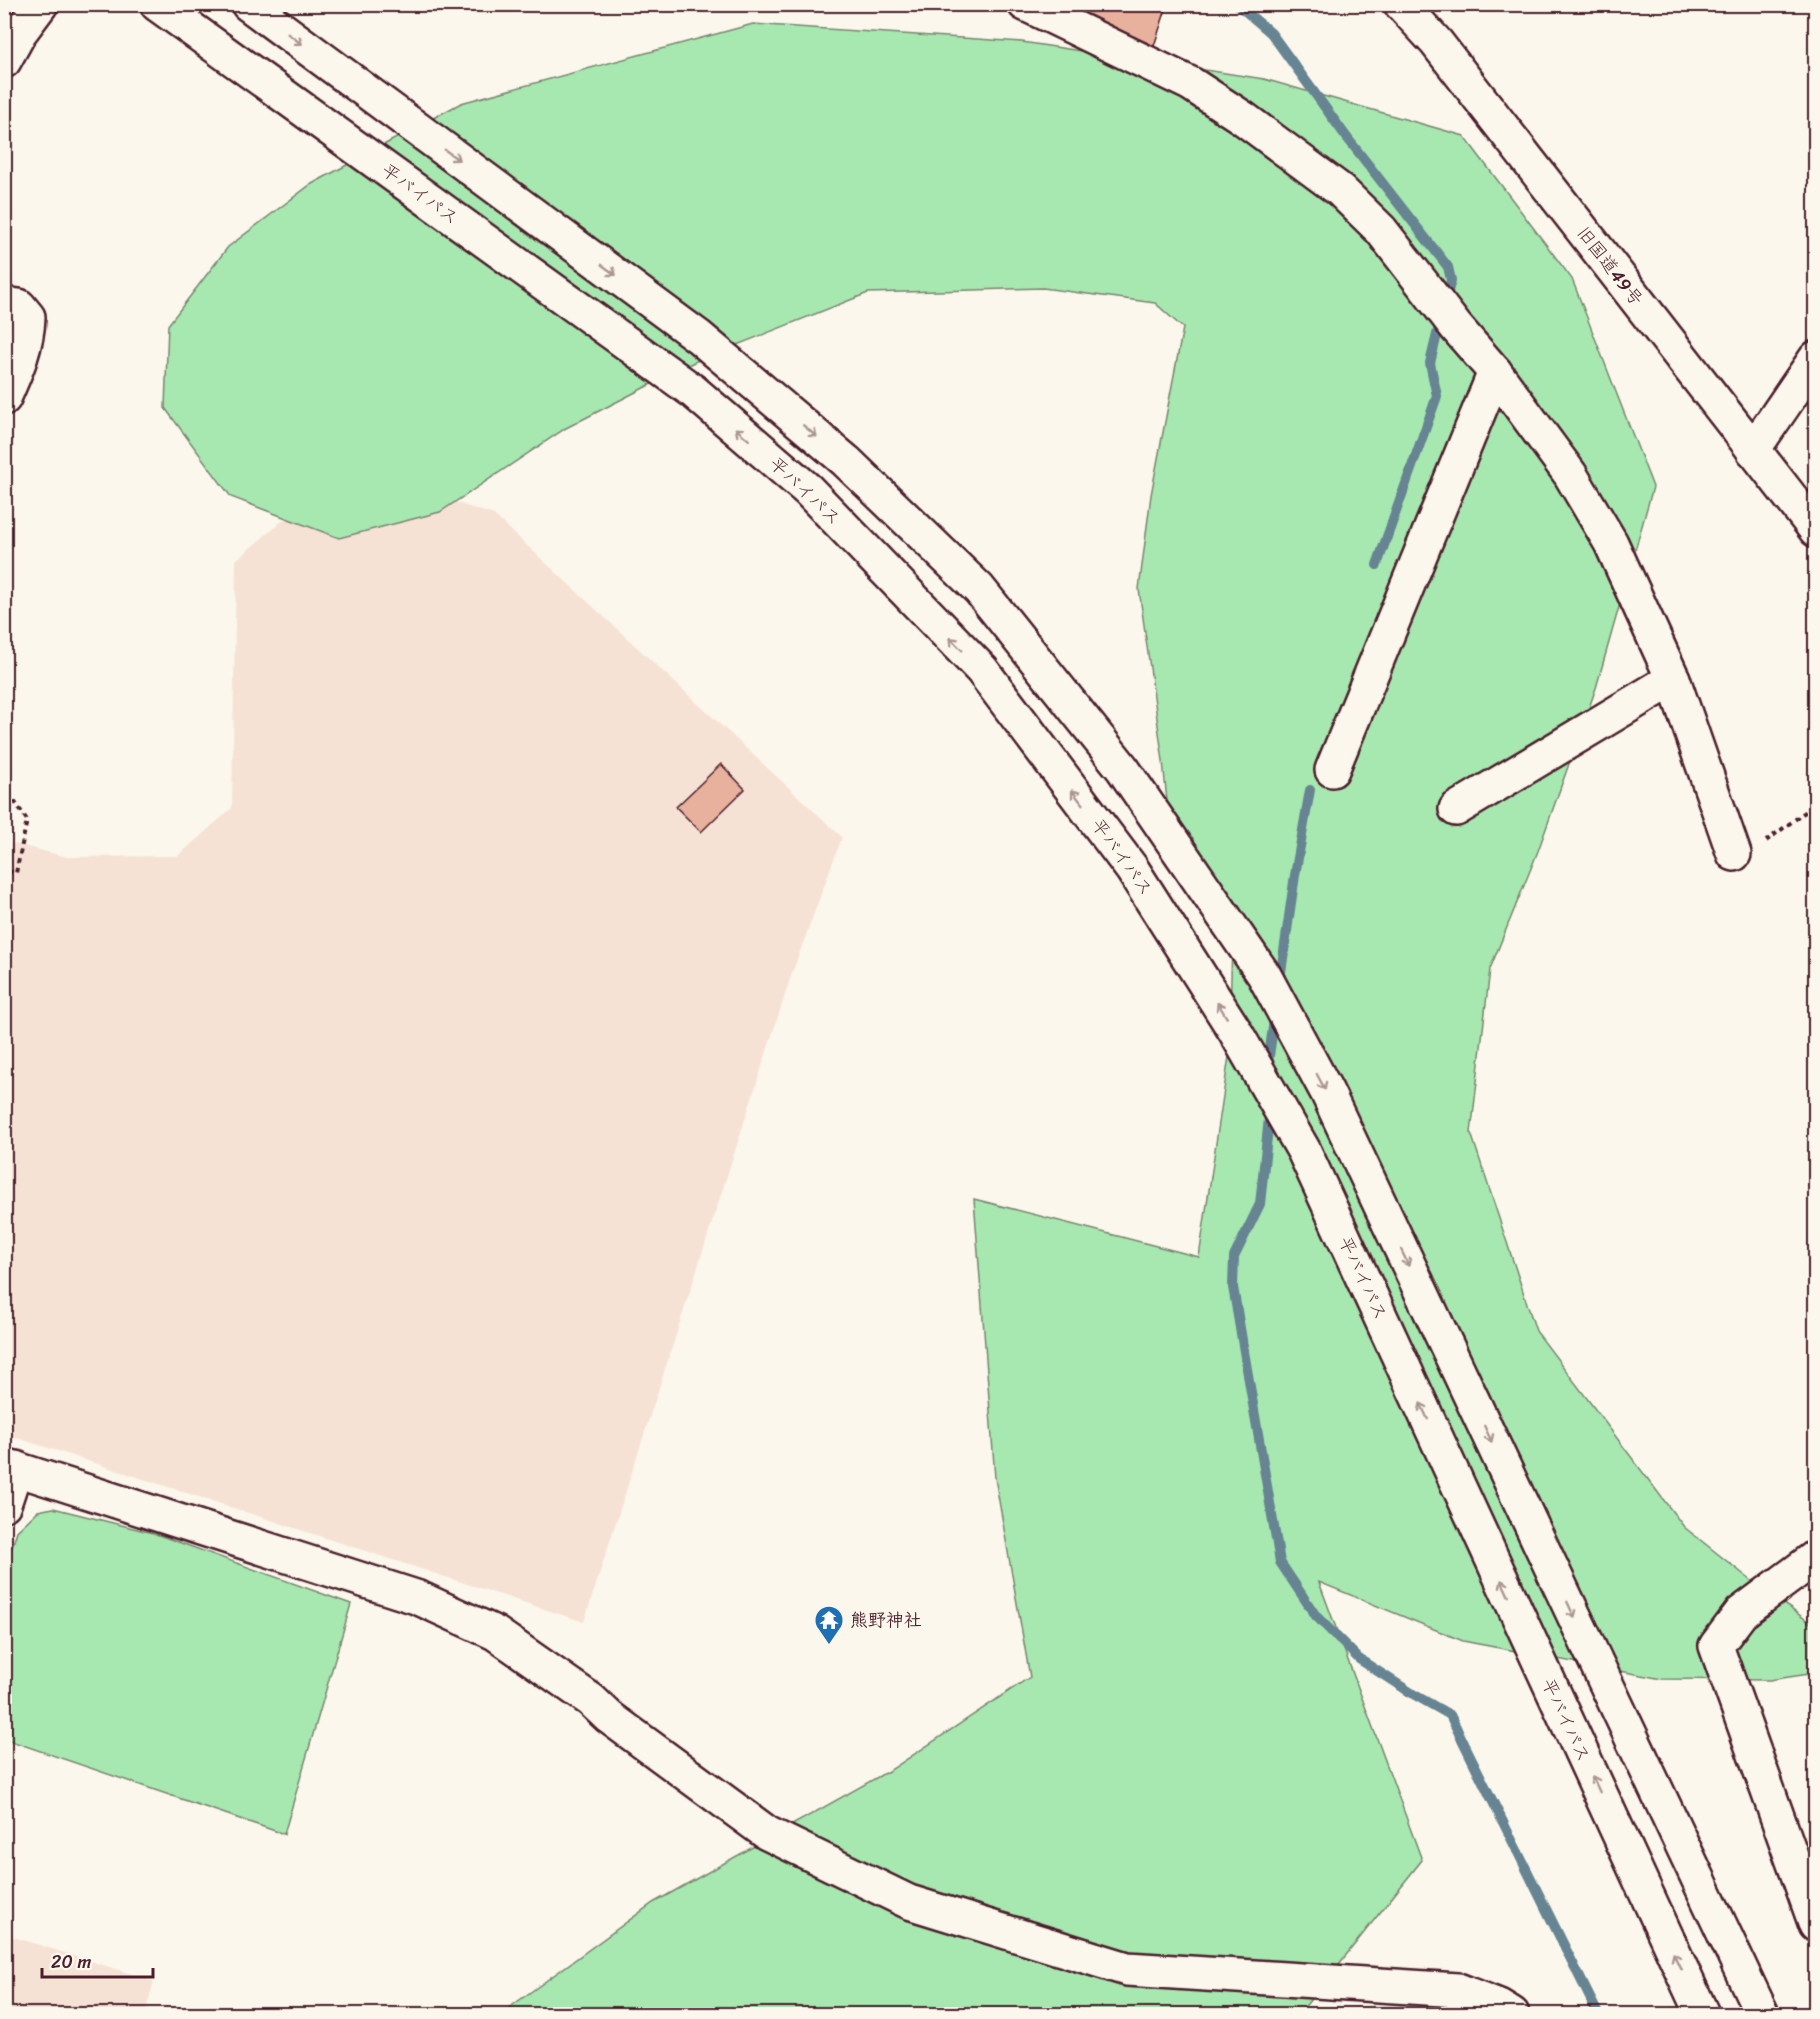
<svg xmlns="http://www.w3.org/2000/svg" width="1820" height="2019" font-family="Sriracha,'Klee One',sans-serif">
<style>
.built{fill:#f5e2d5}
.green{fill:#a7e8b1;stroke:#78846e;stroke-width:1.5}
.lines{fill:none;stroke-linecap:round;stroke-linejoin:round}
.stream{stroke:#668492;stroke-width:10}
.building{fill:#e8b19e;stroke:#4a1f2b;stroke-width:1.5}
.minor-casing{stroke:#4a1f2b;stroke-width:38}
.tertiary-casing{stroke:#4a1f2b;stroke-width:38}
.trunk-casing{stroke:#4a1f2b;stroke-width:38}
.path{stroke:#4a1f2b;stroke-width:4;stroke-dasharray:4.5 4.5;stroke-linecap:butt}
.minor{stroke:#fbf7ec;stroke-width:33}
.tertiary{stroke:#fbf7ec;stroke-width:33}
.trunk{stroke:#fbf7ec;stroke-width:33}
.oneway{stroke:#ab9695}
.labels{text-anchor:middle;stroke-width:4.5;stroke-linejoin:round;paint-order:stroke}
.street-label{font-size:18px;fill:#4a1f2b;stroke:#fbf7ec}
.poi-label{font-size:18px;font-weight:bold;fill:#4a1f2b;stroke:#fbf7ec;text-anchor:start}
</style>
<rect width="100%" height="100%" fill="#fbf7ec"/>
<filter id="ink" filterUnits="userSpaceOnUse"><feTurbulence type="fractalNoise" baseFrequency=".0167" numOctaves="2"/><feDisplacementMap in="SourceGraphic" scale="12" xChannelSelector="R" yChannelSelector="G"/><feConvolveMatrix kernelMatrix="1 2 1 2 8 2 1 2 1" color-interpolation-filters="sRGB"/></filter>
<g filter="url(#ink)">
<g class="built">
<path d="M346,467L494,515L842,837L791,976L584,1622L5,1434V845L8,842L67,857L178,856L232,808L236,560Z"/>
<path d="M4,1934L154,1981L145,2014H5Z"/>
</g>
<g class="green">
<path d="M753,24L1022,42L1264,79L1464,136L1572,279L1653,487L1596,688L1538,851L1490,969L1471,1133L1536,1331L1684,1527L1762,1589L1815,1626V1673L1770,1680L1662,1679L1463,1641L1319,1582L1422,1860L1299,2014H507L506,2010L653,1903L892,1769L1030,1677L995,1478L974,1199L1199,1257L1229,1056L1232,941L1172,852L1163,761L1139,589L1151,495L1183,328L1155,303L1043,288L868,293L694,362L566,428L440,512L339,538L231,497L165,408L168,325L228,247L310,185L461,103Z"/>
<path d="M53,1508L153,1533L351,1604L284,1834L5,1739V1570L17,1531L38,1511Z"/>
</g>
<g class="lines">
<g class="stream">
<path d="M1237,4L1271,33L1345,135L1448,267L1451,280L1445,303"/>
<path d="M1377,565L1437,396L1430,363L1441,318"/>
<path d="M1279,986L1295,875L1310,790"/>
<path d="M1269,1069L1268,1063L1275,1013"/>
<path d="M1270,1108L1260,1204L1234,1257L1233,1287L1280,1562L1316,1616L1359,1659L1413,1694L1450,1715L1598,2014"/>
</g>
</g>
<g class="building">
<path d="M1085,4H1154L1166,9L1154,46L1082,14Z"/>
<path d="M721,764L745,789L701,832L676,807Z"/>
</g>
<g class="lines">
<g class="minor-casing">
<g id="minor">
<path d="M1025,4L1191,84L1243,118L1340,190L1381,230L1456,327L1495,372L1570,474L1611,543L1673,679L1734,854"/>
<path d="M4,61L20,32L41,4"/>
<path d="M4,304L19,306L28,317C27,347 16,371 4,398"/>
<path d="M1753,450L1816,358"/>
<path d="M1332,770L1495,372"/>
<path d="M1456,809L1673,679"/>
<path d="M4,1465L419,1598L495,1633L591,1700L609,1717L767,1833L909,1902L1127,1969L1458,1990L1499,2006L1512,2014"/>
<path d="M4,1504L16,1468"/>
<path d="M1816,1557L1741,1613L1716,1646L1816,1925"/>
</g>
</g>
<g class="tertiary-casing">
<path id="tertiary" d="M1401,4L1436,42L1816,530"/>
</g>
<g class="trunk-casing">
<g id="trunk">
<path d="M157,4L693,391L808,490L982,670L1132,869L1235,1031L1304,1151L1702,2014"/>
<path d="M248,4L699,337L846,461L979,589L1123,769L1264,975L1327,1092L1762,2014"/>
</g>
</g>
<g class="path">
<path d="M4,786L27,820L16,873L4,870"/>
<path d="M1766,841L1816,804"/>
</g>
<use href="#minor" class="minor"/>
<use href="#tertiary" class="tertiary"/>
<use href="#trunk" class="trunk"/>
</g>
<defs><path id="oneway-shaft" d="M-6 0H5M1.5-3L5.5 0L1.5 3" fill="none" stroke-width="1.6" stroke-linecap="round" stroke-linejoin="round" transform="scale(1.5)"/></defs>
<g class="oneway">
<use href="#oneway-shaft" transform="translate(295 39) rotate(36)"/>
<use href="#oneway-shaft" transform="translate(452 155) rotate(36)"/>
<use href="#oneway-shaft" transform="translate(609 270) rotate(36)"/>
<use href="#oneway-shaft" transform="translate(810 431) rotate(40)"/>
<use href="#oneway-shaft" transform="translate(742 434) rotate(-139)"/>
<use href="#oneway-shaft" transform="translate(956 644) rotate(-134)"/>
<use href="#oneway-shaft" transform="translate(1077 797) rotate(-127)"/>
<use href="#oneway-shaft" transform="translate(1222 1010) rotate(-122)"/>
<use href="#oneway-shaft" transform="translate(1321 1082) rotate(62)"/>
<use href="#oneway-shaft" transform="translate(1405 1258) rotate(65)"/>
<use href="#oneway-shaft" transform="translate(1424 1411) rotate(-115)"/>
<use href="#oneway-shaft" transform="translate(1488 1434) rotate(65)"/>
<use href="#oneway-shaft" transform="translate(1505 1588) rotate(-115)"/>
<use href="#oneway-shaft" transform="translate(1571 1610) rotate(65)"/>
<use href="#oneway-shaft" transform="translate(1596 1784) rotate(-115)"/>
<use href="#oneway-shaft" transform="translate(1677 1961) rotate(-115)"/>
</g>
</g>
<defs>
<g id="temple-pin" transform="scale(1.5)"><path d="M0 17L-7.5 6A9.5 9.5 0 1 1 7.5 6Z" fill="#1f6fb2" stroke="#fbf7ec"/><path d="M0-6L5-2H3V0L6.5 2.5H4V6H1.5V3h-3V6H-4V2.5H-6.5L-3 0V-2H-5Z" fill="#fff"/></g>
</defs>
<g fill-rule="evenodd">
<use href="#temple-pin" x="829" y="1620"/>
</g>
<g class="labels">
<g class="street-label">
<text transform="translate(420 194) rotate(36)" y="6">平バイパス</text>
<text transform="translate(1610 266) rotate(52)" y="6">旧国道49号</text>
<text transform="translate(805 491) rotate(43)" y="6">平バイパス</text>
<text transform="translate(1122 857) rotate(54)" y="6">平バイパス</text>
<text transform="translate(1363 1278) rotate(65)" y="6">平バイパス</text>
<text transform="translate(1566 1720) rotate(65)" y="6">平バイパス</text>
</g>
<g class="poi-label">
<text x="850" y="1626">熊野神社</text>
</g>
</g>
<rect width="1820" height="2019" fill="none" stroke="#fbf7ec" stroke-width="24"/>
<rect x="12" y="12" width="1796" height="1995" fill="none" stroke="#4a1f2b" stroke-width="2" filter="url(#ink)"/>
<path d="M42 1968v9h111v-9" fill="none" stroke="#4a1f2b" stroke-width="3"/>
<text x="51" y="1968" font-size="18" fill="#4a1f2b" stroke="#fbf7ec" stroke-width="4.5" paint-order="stroke">20 m</text>
</svg>
